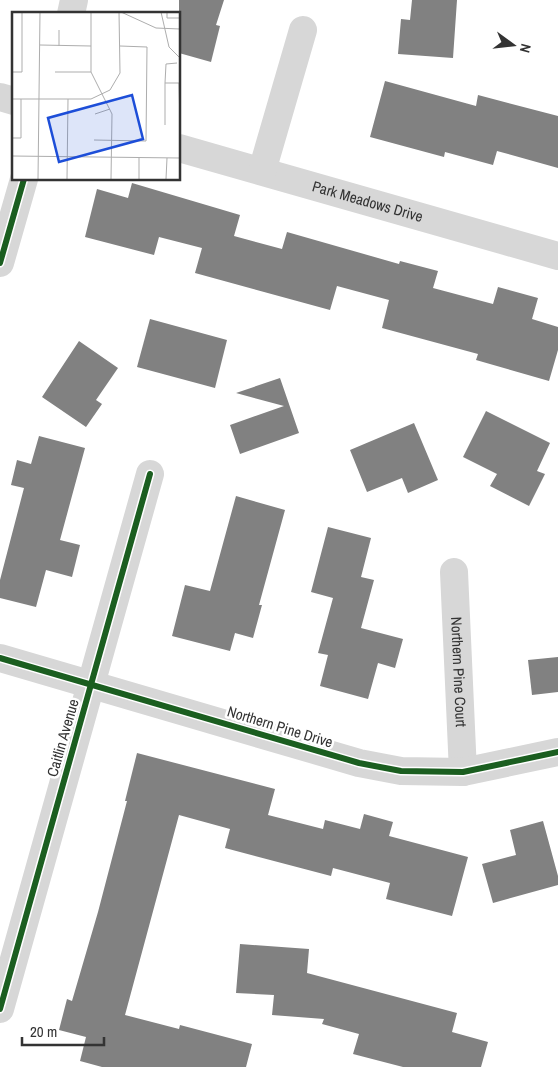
<svg xmlns="http://www.w3.org/2000/svg" width="558" height="1067" font-family="'Archivo Narrow',sans-serif">
<style>
.building{fill:#818181}
.lines{fill:none;stroke-linecap:round;stroke-linejoin:round}
.minor{stroke:#d7d7d7;stroke-width:28}
.cycleway-casing{stroke:#fff;stroke-width:9}
.cycleway{stroke:#1b5e20;stroke-width:6}
.labels{text-anchor:middle;stroke-width:5;stroke-linejoin:round;paint-order:stroke}
.street-label{font-size:15px;fill:#333;stroke:#fff}
.inset-road{fill:none;stroke:#adadad;stroke-width:1}
.view{fill:#1d4ed8;fill-opacity:0.15;stroke:#1d4ed8;stroke-width:2.5}
.inset-edge{fill:none;stroke:#333;stroke-width:2.5}
</style>
<rect width="100%" height="100%" fill="#fff"/>
<g class="building">
<path d="M179,0H224L216,25L220,26L211,62L179,53Z"/>
<path d="M412,0H457L453,58L398,54L401,19L410,20Z"/>
<path d="M385,81L476,106L478,95L558,116V168L497,151L493,165L445,152L444,157L370,137Z"/>
<path d="M132,183L240,215L234,236L282,249L287,232L399,264L400,261L438,271L433,288L493,304L498,287L538,298L532,319L558,327V350L549,381L476,360L478,354L382,328L389,300L337,286L330,310L195,273L202,248L159,237L154,255L85,237L97,189L128,198Z"/>
<path d="M150,319L227,340L215,388L137,367Z"/>
<path d="M79,341L118,368L96,400L102,404L86,427L42,397Z"/>
<path d="M280,378L299,433L240,454L230,425L284,406L236,393Z"/>
<path d="M486,411L550,443L537,471L545,474L529,506L490,486L497,474L463,457Z"/>
<path d="M414,423L438,480L408,493L402,478L367,492L350,450Z"/>
<path d="M39,436L85,448L60,540L80,545L72,577L46,570L36,607L0,598V580L24,488L11,485L17,460L31,464Z"/>
<path d="M236,496L285,510L259,605H262L253,638L235,633L230,651L172,636L185,585L210,591Z"/>
<path d="M328,527L371,538L361,577L374,580L361,628L403,639L395,668L378,663L368,699L320,686L328,655L318,653L333,598L311,592Z"/>
<path d="M558,657V692L532,695L528,660Z"/>
<path d="M137,753L275,789L268,815L323,829L325,820L360,829L364,814L393,822L389,836L468,857L452,916L386,899L390,883L333,868L331,876L225,848L230,829L179,815L125,1015L179,1029L180,1025L252,1044L246,1067H102L80,1061L86,1037L59,1030L67,999L72,1001L98,912L127,801H125Z"/>
<path d="M543,821L558,876V885L493,903L482,864L516,855L510,830Z"/>
<path d="M240,944L309,949L307,973L457,1013L452,1032L488,1042L481,1067H403L353,1054L359,1034L322,1024L324,1019L272,1015L274,995L236,993Z"/>
</g>
<g class="lines">
<g class="minor">
<path d="M71,14L74,0"/>
<path d="M0,97L14,101"/>
<path id="s1" d="M179,148L558,256"/>
<path d="M262,171L303,30"/>
<path d="M0,263L24,179"/>
<path id="s2" d="M454,572L463,772"/>
<path d="M0,658L359,763L401,771L463,772L558,752"/>
<path d="M0,1009L150,474"/>
</g>
<g class="cycleway-casing">
<g id="cycleway">
<path d="M0,263L24,179"/>
<path d="M0,658L359,763L401,771L463,772L558,752"/>
<path d="M0,1009L150,474"/>
</g>
</g>
<use href="#cycleway" class="cycleway"/>
</g>
<g class="labels">
<g class="street-label">
<text dy="5" stroke="none"><textPath href="#s1" startOffset="196">Park Meadows Drive</textPath></text>
<text dy="5" stroke="none"><textPath href="#s2" startOffset="100">Northern Pine Court</textPath></text>
<text transform="translate(280 727) rotate(17)" y="5">Northern Pine Drive</text>
<text transform="translate(63 738) rotate(-74)" y="5">Caitlin Avenue</text>
</g>
</g>
<g transform="translate(12 12)">
<rect width="168" height="168" fill="#fff"/>
<path class="inset-road" d="M79,0V60L100,102L99,167M109,0L144,16L168,17M149,0L157,35L168,46M155,0V6H168M28,33L79,34M47,34V18M0,60H10V0M43,60H79M153,71L154,52L165,51M167,71L168,113M0,87H79L98,78L108,61L107,0M83,102L98,97M153,113V71H168M0,126H9V87M82,128L134,129L135,35L108,34M0,144L168,146M26,167L28,0M55,167L56,87M127,167V146M154,167L155,146"/>
<path class="view" d="M120,83L131,127L47,150L36,106Z"/>
<rect width="168" height="168" class="inset-edge"/>
</g>
<g transform="translate(513 45) rotate(105)" stroke="#ffffff" stroke-width="4" paint-order="stroke">
<path d="M0-4L9 19L0 12L-9 19Z" fill="#333333"/>
<text y="-8" font-size="14" font-weight="bold" text-anchor="middle" fill="#333333">N</text>
</g>
<path d="M22 1037v8h82v-8" fill="none" stroke="#333333" stroke-width="2.5"/>
<text x="30" y="1037" font-size="15" fill="#333333" stroke="#ffffff" stroke-width="4" paint-order="stroke">20 m</text>
</svg>
